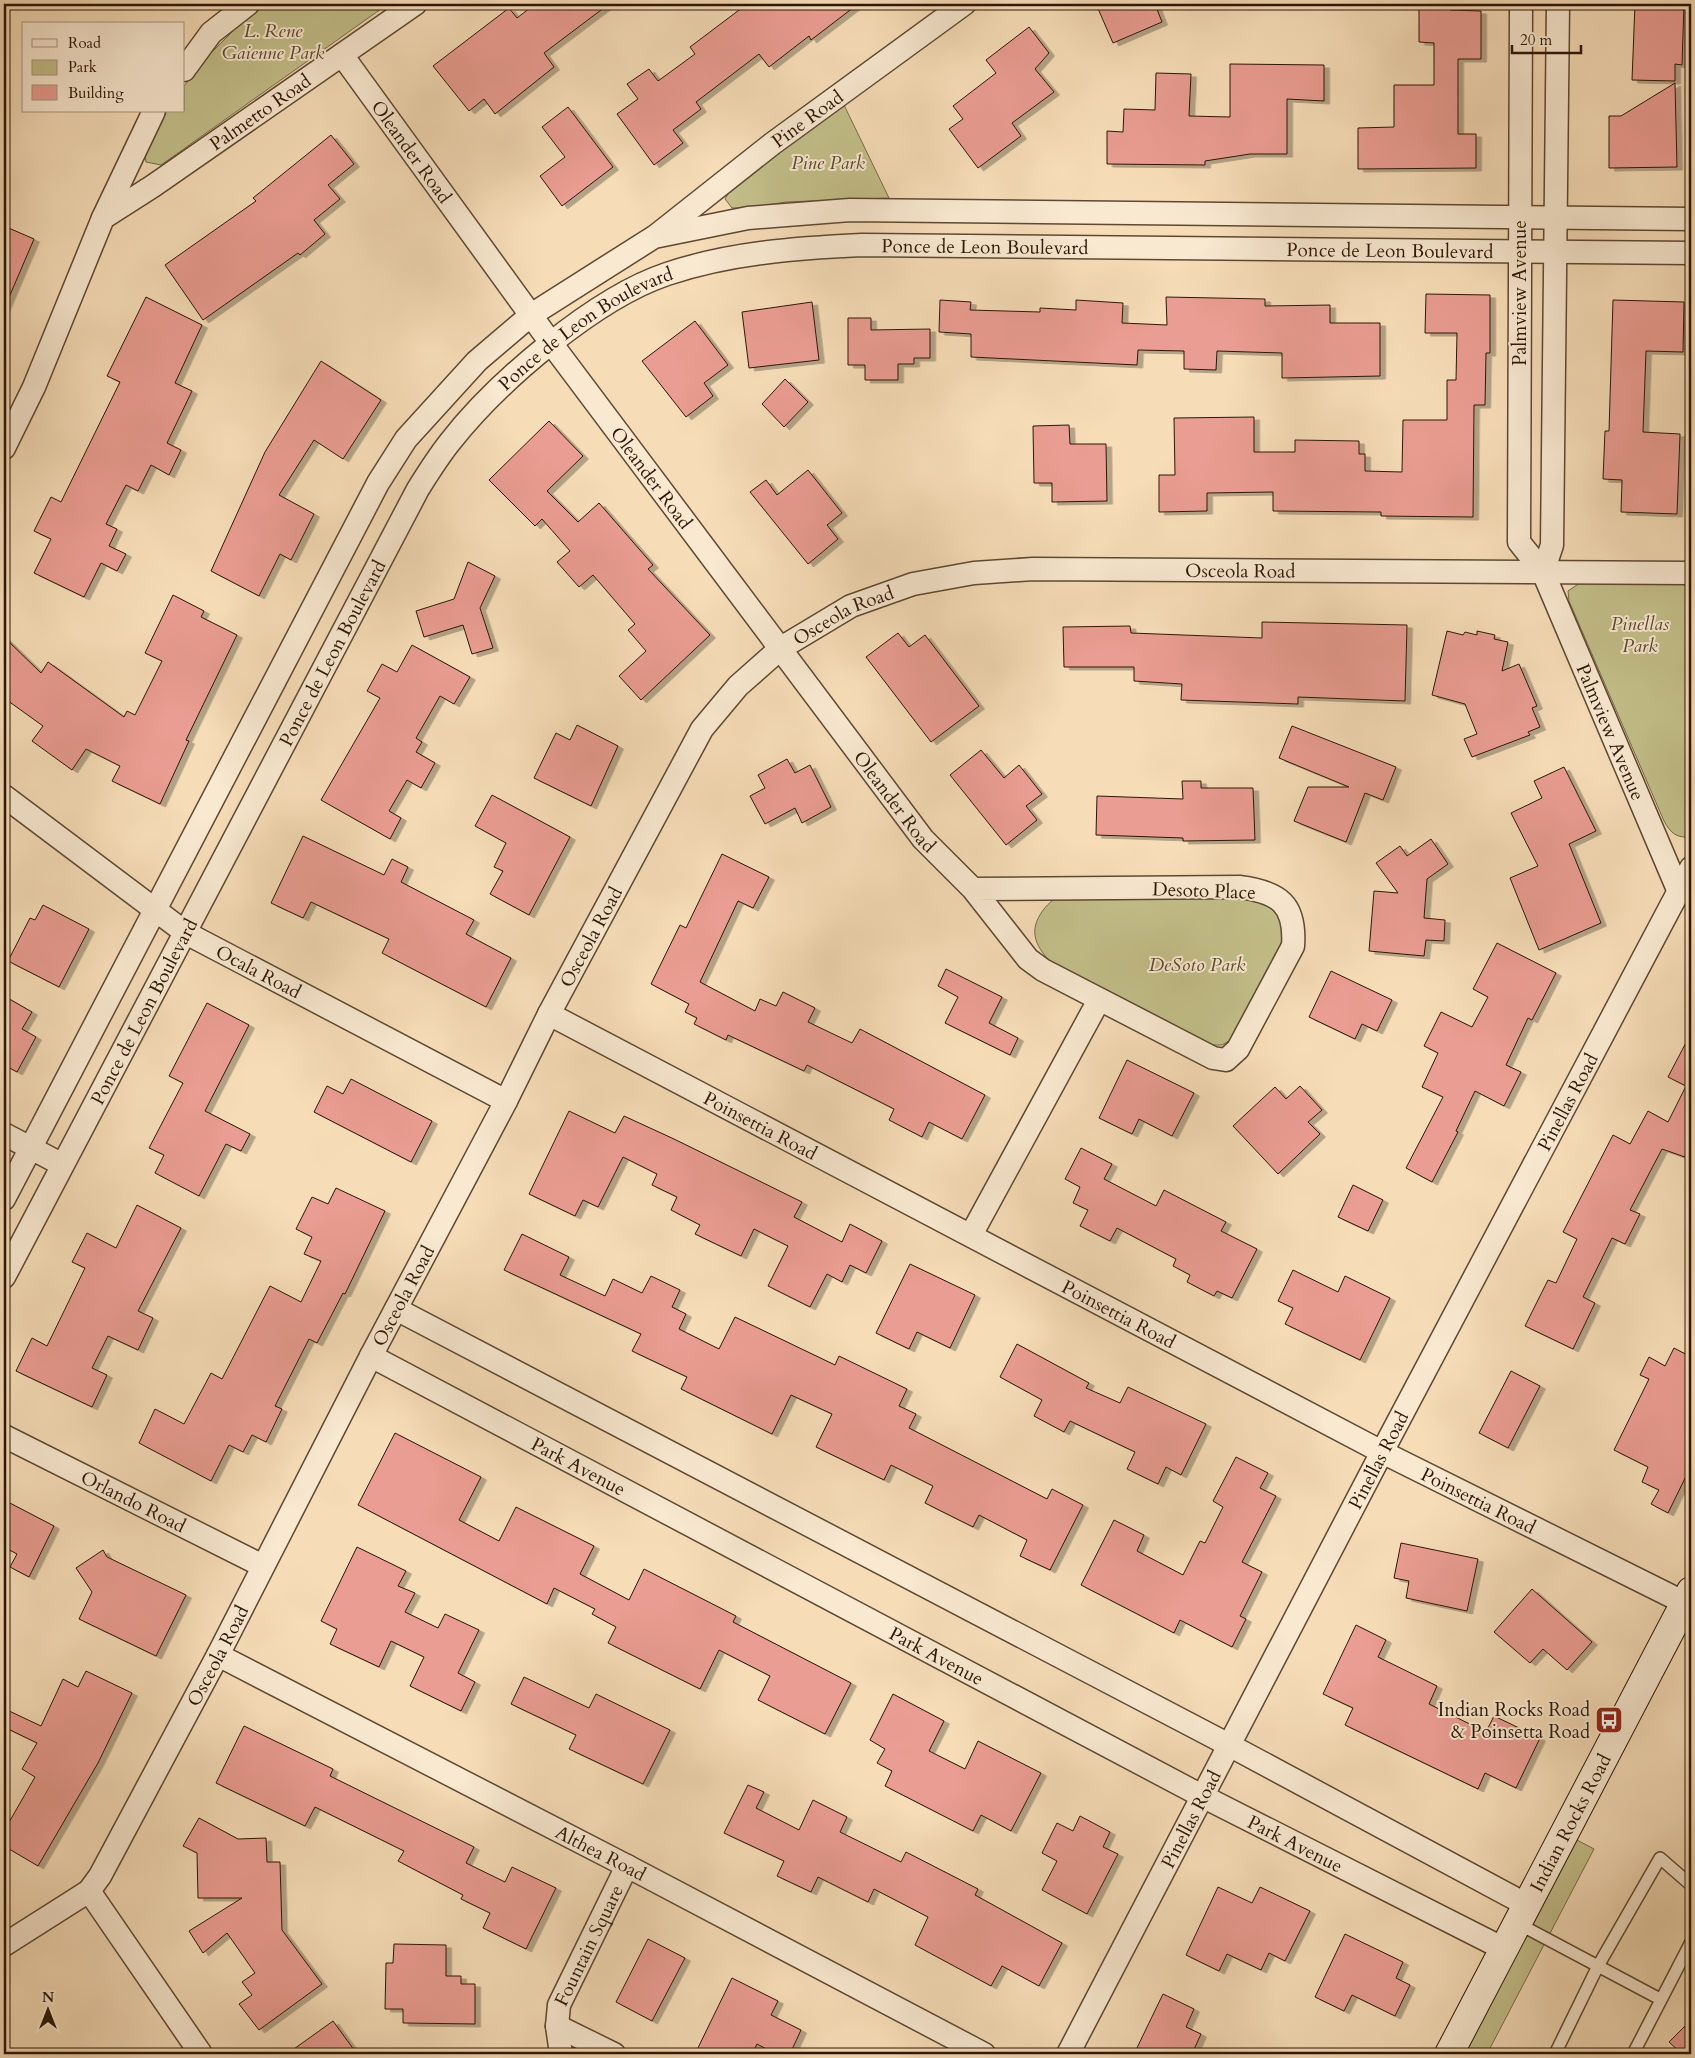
<svg xmlns="http://www.w3.org/2000/svg" width="1695" height="2058" font-family="Cardo,serif">
<style>
.green{fill:#c3bf8a;stroke:#786a48}
.building{fill:#ea9d92;stroke:#2c1606;filter:url(#shadow)}
.lines{fill:none;stroke-linecap:round;stroke-linejoin:round}
.lane-casing{stroke:#5e4832;stroke-width:14}
.street-casing{stroke:#5e4832;stroke-width:25}
.secondary-casing{stroke:#2c1606;stroke-width:30}
.lane{stroke:#f9e9d1;stroke-width:11}
.street{stroke:#f9e9d1;stroke-width:22}
.secondary{stroke:#f9e9d1;stroke-width:28}
.labels{text-anchor:middle;stroke-width:4;stroke-linejoin:round;paint-order:stroke}
.park-label{font-size:19px;font-style:italic;fill:#59492e;stroke:#f9e9d1}
.street-label{font-size:19px;fill:#2c1606;stroke:#f9e9d1}
.poi-label{font-size:19px;fill:#2c1606;stroke:#f9e9d1;text-anchor:end}
</style>
<defs>
<filter id="shadow"><feDropShadow dx="5.5" dy="3" stdDeviation="0" flood-color="#0004"/></filter>
</defs>
<rect width="100%" height="100%" fill="#f6ddb8"/>
<filter id="stains"><feTurbulence type="fractalNoise" baseFrequency=".004" numOctaves="4"/><feColorMatrix values="0 0 0 0 .2 0 0 0 0 .09 0 0 0 0 .02 0 0 0 .5 -.17"/></filter>
<radialGradient id="worn" r=".72"><stop offset=".6" stop-color="#630" stop-opacity="0"/><stop offset="1" stop-color="#630" stop-opacity=".3"/></radialGradient>
<g class="green">
<path d="M260,4H388L161,165L146,162C142,144 157,127 166,111H184V86L210,54Z"/>
<path d="M844,105L889,198L786,202L749,208H732L725,199L732,187Z"/>
<path d="M1580,583H1691V837C1677,838 1671,834 1664,821L1569,601L1568,591Z"/>
<path d="M1081,895L1259,899L1280,910L1288,933L1232,1039L1222,1045H1210L1054,966C1037,948 1026,932 1044,909C1048,904 1055,897 1062,896C1068,895 1075,896 1081,895Z"/>
<path d="M1575,1839L1594,1849L1487,2054H1463Z"/>
</g>
<g class="building">
<path d="M535,4H609L544,53L554,67L495,114L484,99L469,111L433,66L509,8L517,18Z"/>
<path d="M747,4H858L811,40L809,36L769,67L759,54L696,102L701,109L673,130L683,143L654,165L617,114L638,99L627,84L649,69L658,81L695,54L690,47Z"/>
<path d="M1096,4H1155L1162,22L1113,43Z"/>
<path d="M1419,4H1450V10L1481,11V59H1458V134H1476V168L1358,169V128L1394,127V85H1434V43L1419,42Z"/>
<path d="M1635,4H1684L1682,65L1675,64V81L1632,80Z"/>
<path d="M1029,27L1049,53L1035,69L1054,92L1012,123L1021,136L978,168L949,129L963,119L953,106L996,73L986,60Z"/>
<path d="M1230,64L1324,65V101L1287,99V154H1250L1205,161V165L1107,164V131L1123,132L1124,109L1155,110L1156,73L1191,74L1189,116L1230,117Z"/>
<path d="M1675,83L1677,167L1609,168V116H1621Z"/>
<path d="M568,107L613,167L562,206L540,176L565,157L542,127Z"/>
<path d="M331,135L354,164L328,185L340,199L314,220L325,234L300,255L298,253L203,320L165,265L256,201L253,198Z"/>
<path d="M4,226L34,239L4,309Z"/>
<path d="M1426,294L1490,295V353H1486L1485,405H1474L1473,517L1381,516V512L1273,511V492L1207,493V511L1159,512V475H1175L1174,418L1254,417V452H1295V440L1359,441V454H1365V471L1402,472L1403,420H1447V380H1456L1457,333H1425Z"/>
<path d="M146,297L202,325L175,383L192,391L167,443L181,450L169,475L151,465L138,491L126,485L106,524L117,529L109,546L126,554L117,571L101,563L84,597L34,573L51,539L34,531L51,497L61,502L120,382L107,376Z"/>
<path d="M1166,297L1265,299V306L1330,305V323H1380V376L1282,378V353L1217,351L1216,370L1184,369V351L1138,350L1137,365L971,357V334L939,332L940,300L971,302L970,310L1040,312V308L1076,310V300L1123,303L1122,323L1167,325Z"/>
<path d="M1613,300L1684,302L1683,352L1646,351L1643,432L1680,434L1677,514L1621,512L1622,480L1603,479L1605,431H1609Z"/>
<path d="M812,302L819,360L749,368L742,312Z"/>
<path d="M848,318H871V330L930,329V358H914V364H898V380H865V365H848Z"/>
<path d="M695,321L728,365L704,383L713,396L686,417L642,361Z"/>
<path d="M321,361L381,400L343,459L314,440L279,495L314,514L291,560L280,554L259,596L211,571L265,452Z"/>
<path d="M785,379L808,402L784,427L762,404Z"/>
<path d="M549,421L583,456L547,491L578,522L599,503L653,565L648,569L710,635L641,700L619,676L646,651L628,630L635,624L593,575L579,587L557,562L570,551L542,519L535,526L489,480Z"/>
<path d="M1069,425L1070,444H1106L1107,501L1052,502V483H1034L1033,426Z"/>
<path d="M808,470L842,513L827,525L838,539L808,564L750,492L766,480L777,495Z"/>
<path d="M468,562L495,576L480,608L493,648L472,654L463,625L424,637L416,611L454,599Z"/>
<path d="M173,595L204,611L201,617L237,635L186,740L189,741L160,804L112,781L120,766L86,749L72,770L32,741L43,726L4,698V637L41,673L48,662L124,717L127,711L135,715L162,661L145,653Z"/>
<path d="M1262,622L1407,625L1405,701L1298,697V704L1181,700L1182,684L1134,681V667H1064L1063,627L1130,626L1131,633L1262,638Z"/>
<path d="M1447,631L1463,635L1465,632L1477,635V631L1495,635L1494,639L1508,642L1502,671L1519,664L1537,706L1532,708L1540,727L1528,732L1530,735L1472,757L1464,739L1477,734L1465,704L1432,695Z"/>
<path d="M898,633L909,647L925,635L979,706L931,742L866,657Z"/>
<path d="M412,645L470,677L454,704L440,696L416,738L422,742L416,752L435,763L421,788L407,780L389,811L401,818L390,839L321,800L380,698L367,691L382,664L397,672Z"/>
<path d="M577,725L618,746L591,806L534,778L556,733L570,740Z"/>
<path d="M1292,726L1396,767L1383,800L1365,793L1346,842L1294,821L1308,787H1349L1279,758Z"/>
<path d="M981,750L1004,778L1019,765L1042,794L1026,806L1037,820L1006,845L950,775Z"/>
<path d="M787,759L795,773L810,765L831,807L802,823L795,808L765,824L750,796L765,788L758,775Z"/>
<path d="M1564,767L1596,831L1569,844L1601,923L1539,950L1510,878L1538,866L1511,813L1542,798L1534,781Z"/>
<path d="M1182,781H1201V788H1253L1255,840L1183,841V838L1096,835L1097,796L1183,799Z"/>
<path d="M492,795L570,837L529,915L490,894L503,871L494,867L506,843L475,826Z"/>
<path d="M303,836L384,875L392,859L408,867L401,882L474,920L466,934L511,958L486,1007L382,953L389,939L311,902L303,918L271,903Z"/>
<path d="M1431,839L1448,864L1427,879L1424,918L1445,920L1444,941L1426,940L1424,956L1369,951L1374,891L1398,893L1376,863L1400,846L1407,856Z"/>
<path d="M722,854L769,877L753,908L738,901L700,982L755,1011L760,999L776,1006L783,992L815,1008L808,1022L852,1043L860,1029L985,1095L962,1139L929,1122L922,1137L889,1120L894,1109L807,1065L804,1071L728,1035L726,1040L694,1024L697,1018L685,1012L689,1004L651,984L680,925L686,928Z"/>
<path d="M43,905L89,929L59,987L8,961L30,918L35,920Z"/>
<path d="M1497,943L1556,973L1532,1020L1528,1018L1506,1065L1521,1072L1504,1106L1475,1091L1456,1131L1458,1132L1432,1182L1406,1168L1443,1097L1422,1087L1438,1053L1424,1046L1441,1012L1472,1027L1488,997L1473,989Z"/>
<path d="M946,969L1002,997L989,1023L1018,1038L1010,1055L945,1023L958,997L938,986Z"/>
<path d="M1331,971L1392,1000L1377,1031L1362,1024L1355,1039L1309,1017Z"/>
<path d="M4,996L32,1012L22,1029L36,1037L17,1072L4,1065Z"/>
<path d="M207,1003L249,1025L205,1111L250,1134L241,1151L226,1144L199,1196L155,1173L164,1155L149,1148L183,1083L169,1076Z"/>
<path d="M1691,1033V1145L1685,1157L1662,1149L1630,1210L1640,1214L1625,1244L1612,1238L1583,1297L1595,1303L1573,1349L1525,1326L1548,1280L1556,1283L1577,1239L1563,1232L1613,1135L1630,1144L1648,1111L1668,1122L1686,1086L1668,1077Z"/>
<path d="M1127,1060L1194,1093L1172,1136L1139,1119L1132,1134L1099,1118Z"/>
<path d="M351,1079L432,1121L411,1162L314,1112L327,1086L343,1094Z"/>
<path d="M1300,1086L1322,1110L1308,1122L1320,1134L1278,1174L1233,1126L1275,1087L1286,1099Z"/>
<path d="M569,1111L615,1133L624,1116L674,1139L802,1202L794,1217L842,1242L850,1224L882,1241L866,1273L850,1265L842,1282L827,1274L810,1307L768,1286L788,1246L754,1229L741,1256L695,1234L700,1225L671,1210L677,1197L652,1185L657,1174L623,1157L598,1207L583,1200L575,1216L529,1194Z"/>
<path d="M1081,1148L1112,1164L1104,1179L1156,1206L1164,1190L1226,1222L1221,1231L1257,1249L1232,1298L1217,1291L1214,1296L1187,1282L1190,1275L1173,1266L1176,1259L1117,1228L1110,1241L1080,1226L1088,1210L1073,1203L1080,1187L1065,1179Z"/>
<path d="M1353,1185L1383,1200L1368,1231L1338,1217Z"/>
<path d="M336,1188L385,1211L345,1294L343,1293L317,1343L309,1339L275,1406L282,1409L266,1442L252,1435L243,1452L229,1445L211,1481L139,1443L155,1409L184,1424L211,1373L222,1379L270,1286L301,1302L321,1261L304,1254L312,1237L296,1229L312,1197L328,1204Z"/>
<path d="M137,1205L181,1228L138,1311L153,1318L138,1350L108,1336L92,1368L107,1375L92,1407L16,1371L32,1338L47,1346L85,1268L72,1262L87,1233L116,1248Z"/>
<path d="M522,1234L569,1257L560,1275L605,1296L613,1279L642,1293L651,1276L680,1290L672,1307L686,1314L679,1329L719,1349L735,1317L835,1365L839,1356L907,1389L899,1406L916,1414L909,1428L1047,1499L1052,1489L1083,1505L1050,1570L1020,1556L1027,1540L979,1515L973,1527L925,1503L933,1486L891,1465L884,1480L816,1447L832,1414L791,1395L772,1434L681,1389L687,1377L632,1351L641,1334L504,1270Z"/>
<path d="M910,1264L975,1295L950,1348L917,1332L909,1349L876,1333Z"/>
<path d="M1293,1270L1338,1292L1345,1276L1390,1298L1360,1360L1285,1324L1293,1308L1278,1301Z"/>
<path d="M1017,1344L1089,1383L1086,1388L1120,1403L1128,1387L1206,1424L1181,1475L1166,1467L1158,1484L1127,1469L1135,1452L1070,1421L1064,1432L1034,1416L1042,1400L1000,1377Z"/>
<path d="M1674,1348L1691,1357V1466L1668,1513L1651,1504L1659,1490L1642,1482L1648,1467L1614,1450L1649,1379L1640,1375L1649,1357L1665,1366Z"/>
<path d="M1511,1371L1540,1386L1508,1448L1479,1433Z"/>
<path d="M395,1433L481,1477L459,1520L499,1541L516,1507L594,1546L580,1574L629,1600L644,1569L736,1616L733,1622L851,1683L825,1734L758,1700L770,1676L719,1650L700,1689L608,1643L616,1627L592,1614L595,1609L554,1588L547,1604L358,1505Z"/>
<path d="M1236,1457L1268,1473L1260,1488L1276,1496L1242,1562L1262,1572L1240,1616L1246,1619L1232,1647L1180,1620L1174,1633L1081,1585L1114,1520L1144,1535L1137,1551L1183,1575L1200,1541L1205,1543L1223,1507L1213,1501Z"/>
<path d="M4,1500L54,1526L29,1577L10,1567L17,1554L4,1547Z"/>
<path d="M1401,1543L1478,1559L1467,1611L1406,1598L1409,1581L1394,1578Z"/>
<path d="M357,1547L406,1571L398,1586L415,1593L405,1612L438,1628L445,1614L479,1630L458,1673L475,1682L461,1711L410,1686L424,1657L391,1641L379,1667L330,1644L337,1629L321,1621Z"/>
<path d="M103,1550L107,1557L186,1595L156,1656L79,1619L92,1592L76,1568Z"/>
<path d="M1532,1589L1592,1642L1567,1670L1543,1649L1530,1663L1494,1632Z"/>
<path d="M1356,1625L1386,1640L1378,1657L1437,1686L1429,1704L1486,1732L1494,1716L1540,1738L1516,1788L1485,1773L1478,1789L1345,1725L1353,1708L1323,1694Z"/>
<path d="M86,1671L132,1693L98,1763L38,1866L4,1846V1831L35,1777L22,1769L37,1743L4,1727V1716L7,1710L41,1726L63,1679L78,1687Z"/>
<path d="M524,1677L589,1708L596,1694L670,1730L643,1784L569,1749L576,1735L511,1704Z"/>
<path d="M893,1694L944,1721L929,1751L965,1769L978,1741L1041,1773L1011,1831L981,1815L973,1831L885,1786L892,1771L877,1763L885,1749L870,1740Z"/>
<path d="M244,1726L333,1769L330,1776L474,1847L466,1863L505,1882L512,1867L556,1888L526,1949L483,1928L490,1913L461,1899L463,1895L398,1861L404,1851L315,1807L305,1826L216,1783Z"/>
<path d="M748,1785L764,1792L756,1808L799,1830L813,1800L847,1817L840,1832L901,1862L906,1852L978,1889L975,1895L1062,1943L1039,1986L1002,1966L991,1986L915,1945L928,1917L874,1889L868,1902L818,1877L811,1892L777,1876L784,1861L724,1833Z"/>
<path d="M1080,1816L1110,1832L1103,1847L1118,1854L1087,1914L1042,1890L1057,1861L1042,1853L1057,1823L1073,1831Z"/>
<path d="M199,1818L238,1839L266,1838L267,1862H280L282,1930L322,1984L259,2030L239,2004L252,1995L242,1982L255,1973L227,1933L203,1953L189,1931L242,1898H198L197,1853L183,1846Z"/>
<path d="M1218,1887L1252,1903L1260,1887L1310,1911L1285,1961L1269,1953L1261,1970L1227,1954L1219,1971L1186,1955Z"/>
<path d="M1345,1934L1403,1962L1396,1978L1410,1985L1395,2016L1352,1995L1344,2011L1315,1997Z"/>
<path d="M648,1939L685,1958L652,2021L616,2002Z"/>
<path d="M394,1944L446,1945V1976H461V1984H475V2024L403,2023V2009H385L386,1963H393Z"/>
<path d="M732,1978L778,2001L771,2015L801,2030L790,2054H776L757,2044L752,2054H695Z"/>
<path d="M1163,1994L1194,2009L1186,2027L1201,2034L1192,2054H1134Z"/>
<path d="M1691,2020V2054H1682L1669,2042Z"/>
<path d="M333,2021L357,2054H287Z"/>
</g>
<g class="lines">
<g class="lane-casing">
<g id="lane">
<path d="M1517,1923L1660,1999"/>
<path d="M1555,2054L1598,1966L1660,1858L1691,1885"/>
<path d="M1633,2054L1691,1942"/>
</g>
</g>
<g class="street-casing">
<g id="street">
<path id="s1" d="M1521,4L1519,542L1543,572L1679,892"/>
<path id="s2" d="M342,55L551,343L923,839L973,889L1028,959L1043,970L1213,1058L1226,1060L1238,1049L1293,946C1296,904 1279,892 1239,887L973,889"/>
<path d="M184,70L211,33L248,4"/>
<path d="M103,218L154,111"/>
<path id="s3" d="M657,235L772,144L964,4"/>
<path id="s4" d="M4,448L34,387L103,218L153,186L415,4"/>
<path d="M1543,572L1552,545L1558,4"/>
<path id="s5" d="M4,796L186,933L506,1101"/>
<path id="s6" d="M549,1014L1382,1452L1685,1603"/>
<path d="M4,1134L61,1164"/>
<path d="M4,1199L378,483L406,439L477,361L531,315L654,237L748,218L850,210L1691,219"/>
<path d="M971,1235L1099,1000"/>
<path id="s7" d="M4,1277L418,489C428,473 438,457 450,442C497,382 595,298 667,274C729,253 797,248 862,245L1691,253"/>
<path d="M396,1309L1229,1745L1527,1905"/>
<path id="s8" d="M371,1356L1202,1796L1504,1949"/>
<path id="s9" d="M4,1436L263,1566"/>
<path id="s10" d="M218,1655L627,1866L984,2054"/>
<path d="M89,1891L201,2054"/>
<path id="s11" d="M4,1945L89,1891L100,1876L218,1655L371,1356L506,1101L549,1014L702,729L738,686L781,648L851,606L913,584L974,573L1033,569L1691,573"/>
<path d="M557,2026L614,2054"/>
<path id="s12" d="M561,2054L557,2026L559,2005L627,1866"/>
<path id="s13" d="M1068,2054L1382,1452L1691,868"/>
</g>
</g>
<g class="secondary-casing">
<g id="secondary">
<path id="s14" d="M1449,2054L1691,1591"/>
</g>
</g>
<use href="#lane" class="lane"/>
<use href="#street" class="street"/>
<use href="#secondary" class="secondary"/>
</g>
<defs>
<g id="bus-square" transform="scale(1.4375)"><rect x="-9" y="-9" width="18" height="18" rx="4" fill="#8f2418" stroke="#f9e9d1"/><path d="M-5-6H5V4H4V6H2V4H-2V6H-4V4H-5ZM-3.5-4V0h7V-4ZM-3.5 1.2v1.5H-2V1.2ZM2 1.2v1.5H3.5V1.2Z" fill="#fff"/></g>
</defs>
<g fill-rule="evenodd">
<use href="#bus-square" x="1609" y="1720"/>
</g>
<g class="labels">
<g class="park-label">
<text x="273" y="37">L. Rene<tspan x="273" dy="22">Gaienne Park</tspan></text>
<text x="828" y="169">Pine Park</text>
<text x="1640" y="630">Pinellas<tspan x="1640" dy="22">Park</tspan></text>
<text x="1197" y="971">DeSoto Park</text>
</g>
<g class="street-label">
<text dy="7" stroke="none"><textPath href="#s4" startOffset="440">Palmetto Road</textPath></text>
<text dy="7" stroke="none"><textPath href="#s3" startOffset="190">Pine Road</textPath></text>
<text dy="7" stroke="none"><textPath href="#s2" startOffset="119">Oleander Road</textPath></text>
<text dy="7" stroke="none"><textPath href="#s7" startOffset="1545">Ponce de Leon Boulevard</textPath></text>
<text dy="7" stroke="none"><textPath href="#s7" startOffset="1950">Ponce de Leon Boulevard</textPath></text>
<text transform="translate(1519 293) rotate(-90)" y="7">Palmview Avenue</text>
<text dy="7" stroke="none"><textPath href="#s7" startOffset="1126">Ponce de Leon Boulevard</textPath></text>
<text dy="7" stroke="none"><textPath href="#s2" startOffset="524">Oleander Road</textPath></text>
<text dy="7" stroke="none"><textPath href="#s11" startOffset="2004">Osceola Road</textPath></text>
<text dy="7" stroke="none"><textPath href="#s11" startOffset="1599">Osceola Road</textPath></text>
<text dy="7" stroke="none"><textPath href="#s7" startOffset="705">Ponce de Leon Boulevard</textPath></text>
<text dy="7" stroke="none"><textPath href="#s1" startOffset="750">Palmview Avenue</textPath></text>
<text dy="7" stroke="none"><textPath href="#s2" startOffset="929">Oleander Road</textPath></text>
<text transform="translate(1204 890) rotate(2)" y="7">Desoto Place</text>
<text dy="7" stroke="none"><textPath href="#s11" startOffset="1179">Osceola Road</textPath></text>
<text dy="7" stroke="none"><textPath href="#s5" startOffset="310">Ocala Road</textPath></text>
<text dy="7" stroke="none"><textPath href="#s7" startOffset="300">Ponce de Leon Boulevard</textPath></text>
<text dy="7" stroke="none"><textPath href="#s13" startOffset="1075">Pinellas Road</textPath></text>
<text dy="7" stroke="none"><textPath href="#s6" startOffset="239">Poinsettia Road</textPath></text>
<text dy="7" stroke="none"><textPath href="#s11" startOffset="774">Osceola Road</textPath></text>
<text dy="7" stroke="none"><textPath href="#s6" startOffset="644">Poinsettia Road</textPath></text>
<text dy="7" stroke="none"><textPath href="#s13" startOffset="670">Pinellas Road</textPath></text>
<text dy="7" stroke="none"><textPath href="#s8" startOffset="235">Park Avenue</textPath></text>
<text dy="7" stroke="none"><textPath href="#s6" startOffset="1049">Poinsettia Road</textPath></text>
<text dy="7" stroke="none"><textPath href="#s9" startOffset="145">Orlando Road</textPath></text>
<text dy="7" stroke="none"><textPath href="#s11" startOffset="369">Osceola Road</textPath></text>
<text dy="7" stroke="none"><textPath href="#s8" startOffset="640">Park Avenue</textPath></text>
<text dy="7" stroke="none"><textPath href="#s13" startOffset="265">Pinellas Road</textPath></text>
<text dy="7" stroke="none"><textPath href="#s14" startOffset="261">Indian Rocks Road</textPath></text>
<text dy="7" stroke="none"><textPath href="#s8" startOffset="1045">Park Avenue</textPath></text>
<text dy="7" stroke="none"><textPath href="#s10" startOffset="431">Althea Road</textPath></text>
<text dy="7" stroke="none"><textPath href="#s12" startOffset="116">Fountain Square</textPath></text>
</g>
<g class="poi-label">
<text x="1590" y="1716">Indian Rocks Road<tspan x="1590" dy="22">&amp; Poinsetta Road</tspan></text>
</g>
</g>
<rect width="1695" height="2058" fill="none" stroke="#f6ddb8" stroke-width="20"/>
<rect x="5" y="5" width="1685" height="2048" fill="none" stroke="#2c1606" stroke-width="2.5"/>
<rect x="10" y="10" width="1675" height="2038" fill="none" stroke="#2c1606"/>
<rect x="22" y="22" width="162" height="90" fill="#f9e9d1" stroke="#a79580"/>
<rect x="32" y="39" width="25" height="8" fill="#f9e9d1" stroke="#a79580"/>
<text x="68" y="48" font-size="15" fill="#2c1606">Road</text>
<rect x="32" y="60" width="25" height="15" fill="#c3bf8a" stroke="#a79580"/>
<text x="68" y="72" font-size="15" fill="#2c1606">Park</text>
<rect x="32" y="85" width="25" height="15" fill="#ea9d92" stroke="#a79580"/>
<text x="68" y="98" font-size="15" fill="#2c1606">Building</text>
<g transform="translate(48 2010)" stroke="#f9e9d1" stroke-width="4" paint-order="stroke">
<path d="M0-4L9 19L0 12L-9 19Z" fill="#2c1606"/>
<text y="-8" font-size="14" font-weight="bold" text-anchor="middle" fill="#2c1606">N</text>
</g>
<path d="M1512 45v8h69v-8" fill="none" stroke="#2c1606" stroke-width="2.5"/>
<text x="1520" y="45" font-size="15" fill="#2c1606" stroke="#f9e9d1" stroke-width="4" paint-order="stroke">20 m</text>
<rect width="100%" height="100%" filter="url(#stains)"/>
<rect width="100%" height="100%" fill="url(#worn)"/>
</svg>
